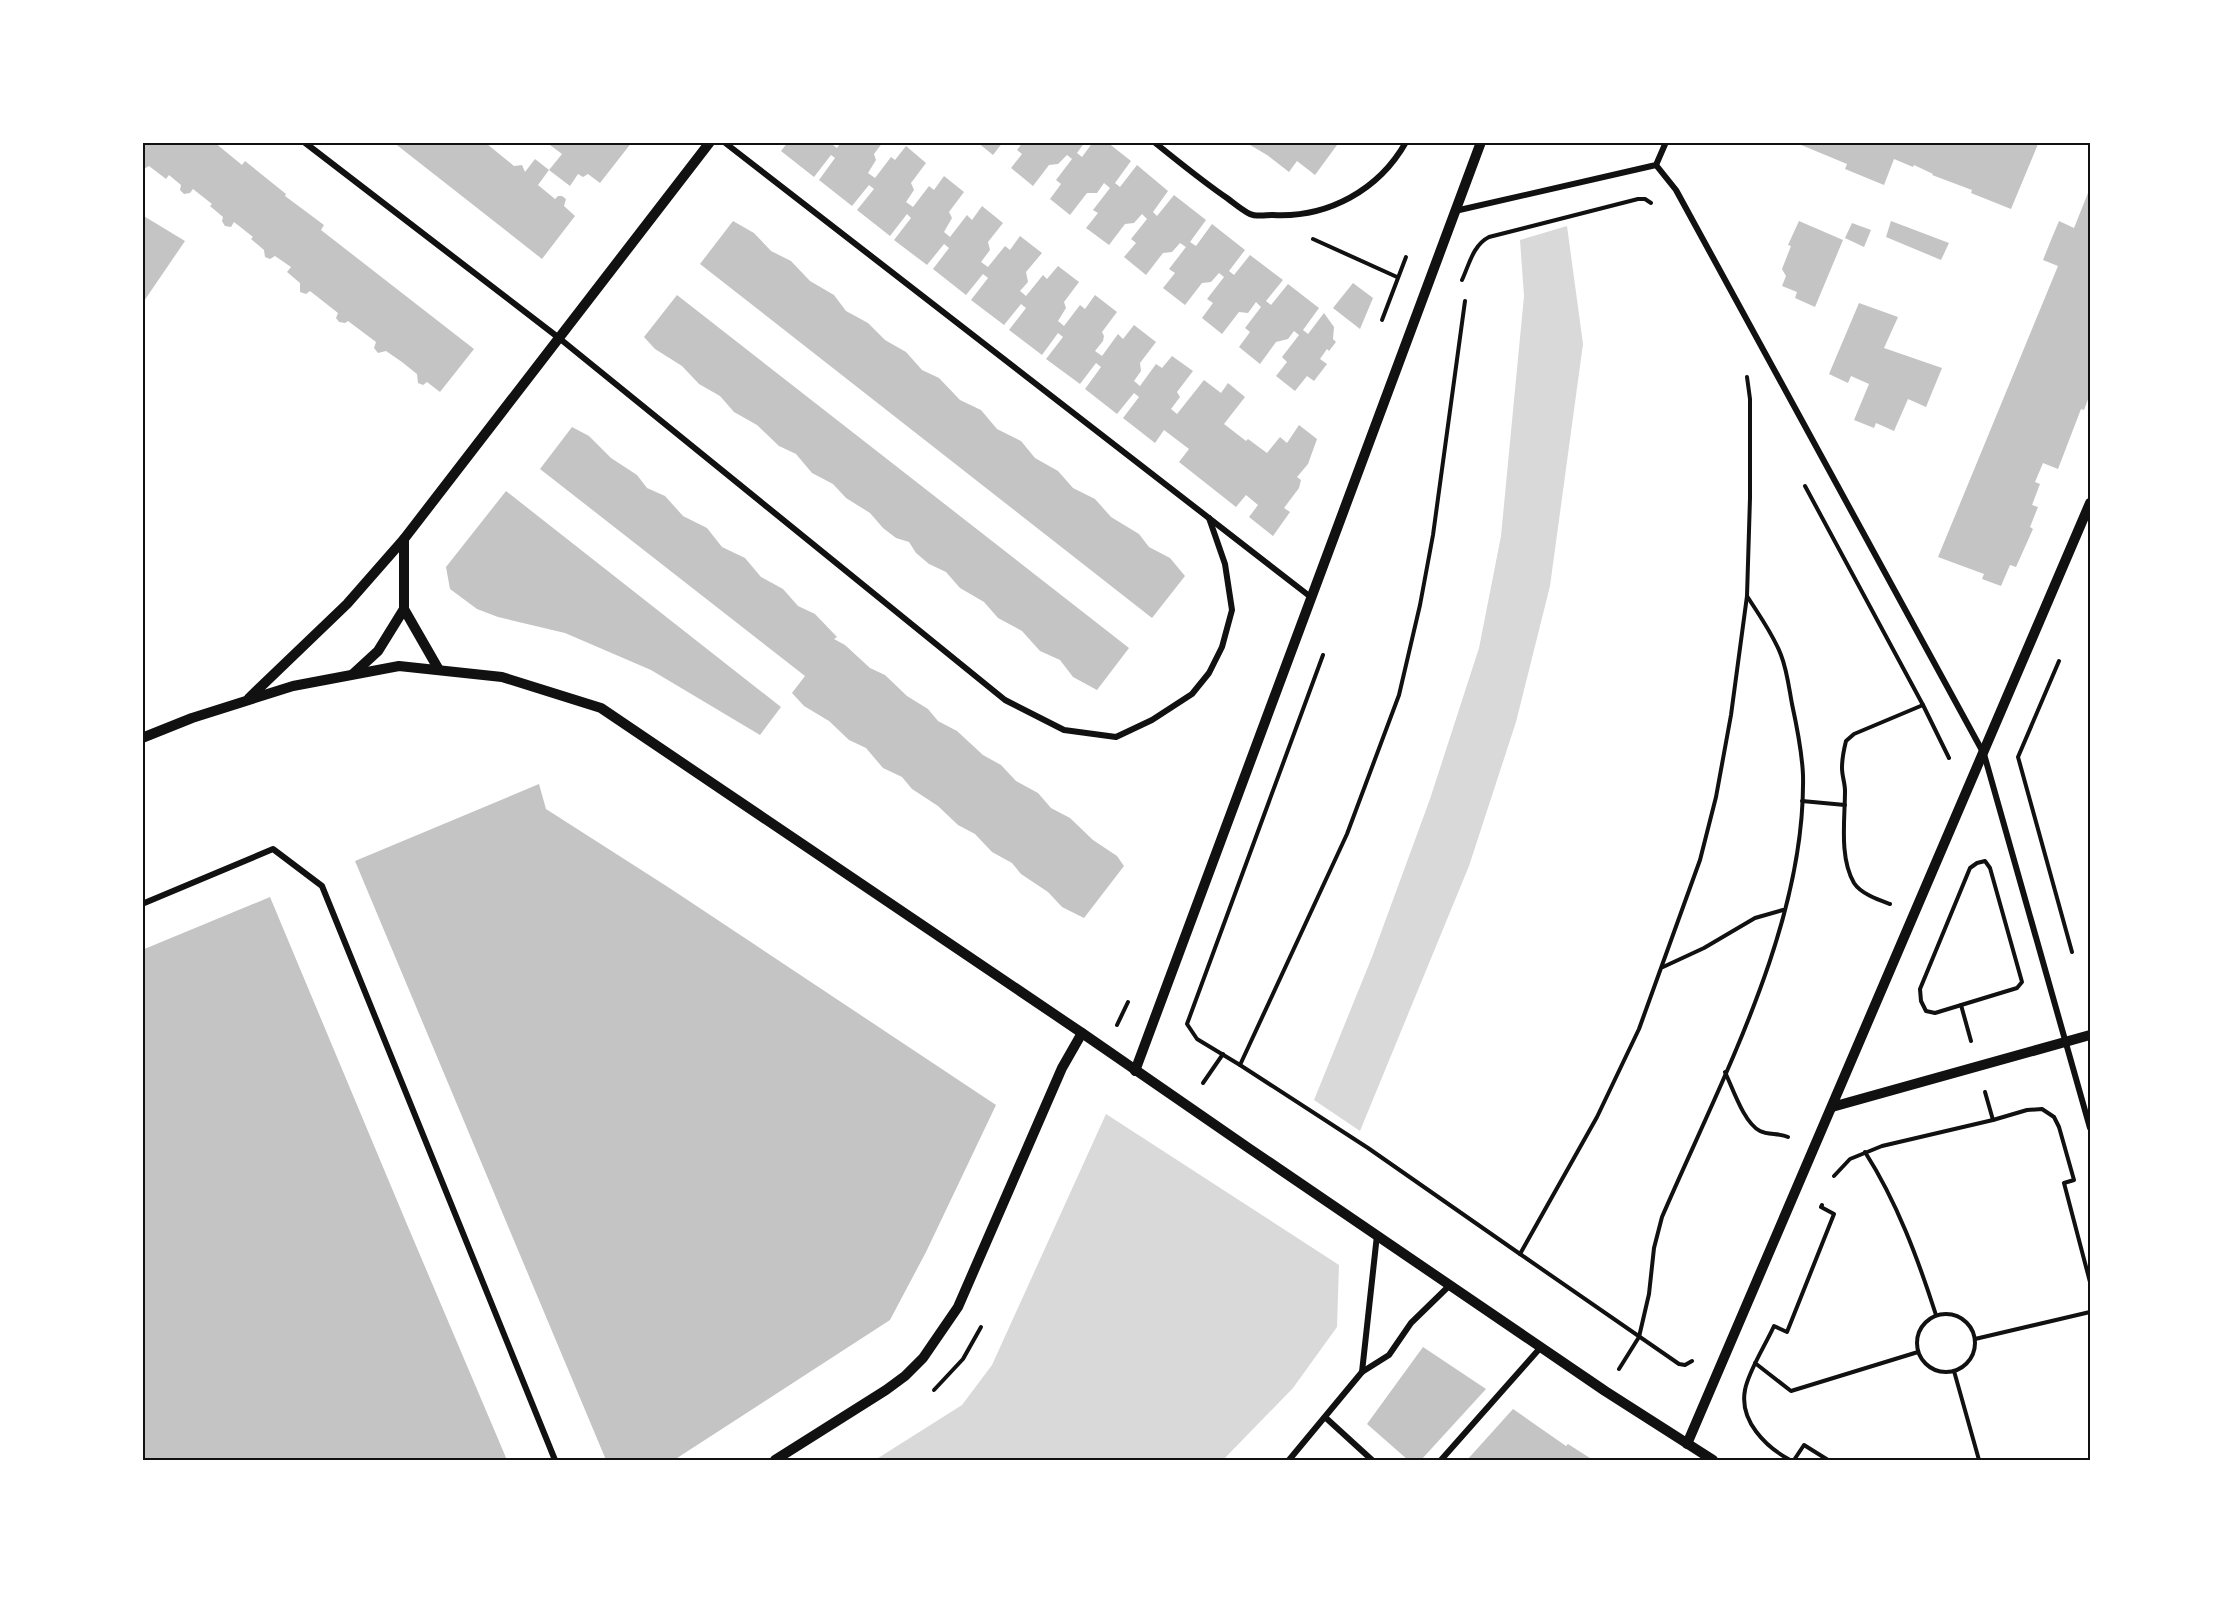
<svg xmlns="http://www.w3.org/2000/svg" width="2233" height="1603" font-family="'Exo 2',sans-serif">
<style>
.water{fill:#d9d9d9}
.building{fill:#c4c4c4}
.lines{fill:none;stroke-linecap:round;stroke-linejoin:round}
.path{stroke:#111;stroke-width:4}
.minor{stroke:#111;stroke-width:6}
.tertiary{stroke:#111;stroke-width:10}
.neatline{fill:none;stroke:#111;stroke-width:2}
</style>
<rect width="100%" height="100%" fill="#fff"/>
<g class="water">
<path d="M1567,226L1583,344L1550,586L1516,722L1469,866L1360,1131L1314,1100L1372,957L1430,799L1479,648L1501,536L1524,296L1520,240Z"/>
<path d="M1106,1114L1339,1265L1337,1327L1293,1388L1223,1460H875L962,1405L992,1365Z"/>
</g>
<g class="building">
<path d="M142,142H214L242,165L245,161L286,194L285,196L324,225L321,230L474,349L440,392L427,382L423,385L418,383L417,374L402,362L386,351L378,353L374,348L376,342L348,321L345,323L339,322L336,318L338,313L310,291L306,294L300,292V283L287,272L291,267L275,256L270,259L265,257L264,250L251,239L253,237L234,222L231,227L225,226L222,221L223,217L210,206L212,204L193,189L190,193L184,194L180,190L181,185L169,175L166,179L149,166L142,170Z"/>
<path d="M393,142H488L487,144L514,166L522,165L525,172L535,159L549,170L562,154L546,142H632L600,183L588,174L583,177L578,174L570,186L549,170L538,185L555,199L558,196H562L566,199L564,206L575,216L542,259Z"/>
<path d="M788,142H829L837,148L841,142H883L874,154L876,160L868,173L875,178L891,157L895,160L906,146L926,163L911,183L914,190L906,202L913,207L929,186L934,190L944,176L964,192L949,212L952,218L944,232L950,237L967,215L972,220L982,206L1003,223L988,242L990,250L981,262L988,267L1005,246L1010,250L1020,236L1042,253L1026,272L1028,282L1020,291L1026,296L1043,275L1047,279L1058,266L1079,282L1064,302L1066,308L1058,321L1064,326L1080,305L1085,309L1095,295L1117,312L1102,332L1104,336L1103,341L1095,351L1102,356L1118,334L1123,339L1134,325L1156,342L1140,363L1141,371L1134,381L1140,386L1156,364L1162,368L1172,356L1193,371L1177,392L1180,397L1171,409L1177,414L1204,380L1221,393L1228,383L1245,397L1224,424L1246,441L1248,439L1267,453L1280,437L1287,443L1299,425L1317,439L1308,464L1297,477L1301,480L1299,488L1284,508L1290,512L1273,536L1249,517L1258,505L1246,495L1236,507L1179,462L1189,449L1164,430L1155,443L1123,418L1139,397L1134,393L1117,414L1085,389L1101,367L1096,363L1080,384L1046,359L1063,337L1058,333L1042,355L1009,330L1026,308L1021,304L1004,325L971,300L988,278L983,274L966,295L933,269L949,248L944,244L927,265L894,240L911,218L907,214L890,236L857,210L874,189L869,185L852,206L819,180L835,158L831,155L814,177L781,151Z"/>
<path d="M977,142H1003L993,155Z"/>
<path d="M1023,142H1085L1077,153L1082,157L1093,142H1107L1131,161L1115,183L1120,187L1137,165L1168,191L1153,212L1157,216L1174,195L1206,220L1190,242L1196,246L1212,224L1245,250L1229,271L1234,275L1250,255L1283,280L1266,301L1271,305L1288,284L1319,308L1303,330L1308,334L1324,313L1334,327L1333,339L1336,342L1329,351L1327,349L1320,359L1327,364L1314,381L1307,376L1295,391L1276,376L1287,362L1282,357L1299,335L1294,331L1288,339L1276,342L1260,364L1239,347L1250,332L1245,328L1261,307L1256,302L1248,313L1239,312L1222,334L1202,318L1213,303L1207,299L1224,277L1219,273L1211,282L1202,283L1185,305L1163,288L1175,273L1169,269L1186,247L1180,243L1172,252L1163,253L1146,275L1124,257L1136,243L1131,239L1147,219L1142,214L1134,223L1125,224L1109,245L1086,228L1098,213L1093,210L1110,188L1104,183L1097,193H1087L1070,215L1050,199L1061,184L1056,180L1072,159L1067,155L1058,164L1049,165L1033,186L1011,168L1022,154L1017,150Z"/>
<path d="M1245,142H1343L1337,145L1315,175L1297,161L1289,172L1267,155Z"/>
<path d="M1794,142H2034L2038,144L2011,209L1971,193L1972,190L1932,175L1933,174L1914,165L1913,167L1894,159L1884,185L1845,169L1847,164Z"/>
<path d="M2090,188V394L2084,410L2081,409L2058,469L2043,463L2035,482L2040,484L2032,505L2038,507L2030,527L2033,529L2016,567L2010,565L2001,586L1982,579L1984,574L1938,557L2058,266L2043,260L2051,240L2059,221L2074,228Z"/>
<path d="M142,215L185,241L142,304Z"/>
<path d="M733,221L754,233L771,251L791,261L810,281L834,295L846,311L868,323L885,340L906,352L922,370L939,378L960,400L981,410L997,429L1021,441L1035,458L1058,471L1073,488L1095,499L1111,517L1139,534L1149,547L1170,558L1185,576L1152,618L700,264Z"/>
<path d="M1799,221L1843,240L1815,307L1795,298L1797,292L1782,286L1786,276L1782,269L1791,246L1788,245Z"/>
<path d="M1891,221L1949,243L1941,260L1886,237Z"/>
<path d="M1852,223L1871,230L1864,247L1845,238Z"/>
<path d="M1353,283L1373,298L1360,329L1333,308Z"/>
<path d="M677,295L1129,648L1097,690L1073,677L1060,660L1040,651L1022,631L998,618L984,602L960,588L946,572L929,564L916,553L909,542L896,538L883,528L870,513L846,498L833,484L812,473L796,454L779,446L757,425L734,412L720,396L699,384L682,366L655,349L644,337Z"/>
<path d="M1859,303L1898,317L1884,348L1942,368L1926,407L1908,399L1894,431L1876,423L1874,428L1854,420L1869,384L1851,376L1848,383L1829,374Z"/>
<path d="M572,427L589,436L611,458L637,475L647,488L665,496L683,516L707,528L722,547L745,558L761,577L783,589L798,606L815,614L837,637L834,639L845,645L870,668L885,675L907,696L928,709L938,721L957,731L983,755L1001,765L1016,781L1038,793L1051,808L1070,818L1093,840L1117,856L1124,866L1084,918L1062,907L1048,892L1021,874L1012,863L992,852L975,834L958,825L938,806L912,789L902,777L883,768L866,748L849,740L829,721L804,706L792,693L805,676L540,469Z"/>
<path d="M506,491L781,707L760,735L651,670L565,633L498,617L477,609L450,589L446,567Z"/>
<path d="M539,784L546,809L671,889L996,1105L926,1252L890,1320L674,1460H606L355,861Z"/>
<path d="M270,897L406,1222L507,1460H142V950Z"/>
<path d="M1423,1347L1486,1389L1421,1460H1408L1367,1424Z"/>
<path d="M1513,1409L1566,1446L1568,1444L1593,1460H1467Z"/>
</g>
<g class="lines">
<g class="path">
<path d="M1313,239L1397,277"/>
<path d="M1462,280C1469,265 1473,245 1489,237L1638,199H1645L1651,203"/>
<path d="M1465,301L1433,535L1420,605L1399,695L1347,834L1240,1065L1368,1148L1520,1254L1597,1117L1639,1029L1700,860L1716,797L1731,715L1747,596L1750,498V399L1747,377"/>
<path d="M1382,320L1406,257"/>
<path d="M1805,486L1923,705L1949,758"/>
<path d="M2059,661L2018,757L2072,952"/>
<path d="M1802,801L1845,805"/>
<path d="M1985,861L1990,868L2022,982L2017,988L1935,1013L1926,1011L1921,1001L1920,989L1970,868L1977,863Z"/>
<path d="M1890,904C1879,900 1861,894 1854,883C1839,857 1845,819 1845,791C1845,783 1842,776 1842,768C1842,759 1844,749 1846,741L1854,734L1923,705"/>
<path d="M1663,967L1704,948L1755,918L1783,910"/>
<path d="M1961,1005L1971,1041"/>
<path d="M1117,1025L1128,1002"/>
<path d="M1240,1065L1197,1039L1187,1024L1323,655"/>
<path d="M1725,1072C1733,1089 1744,1123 1760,1131C1768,1135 1779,1133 1788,1137"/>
<path d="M1203,1083L1223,1054"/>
<path d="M1985,1092L1993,1120"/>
<path d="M1865,1152C1897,1202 1918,1259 1936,1315"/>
<path d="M1834,1176L1850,1159L1882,1146L1993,1120L2027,1110L2042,1109L2054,1117L2059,1127L2074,1180L2064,1183L2090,1282"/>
<path d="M1520,1254L1679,1364L1685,1365L1692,1361"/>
<circle cx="1946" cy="1343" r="29"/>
<path d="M1975,1339L2090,1312"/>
<path d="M1755,1363L1791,1391L1918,1352"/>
<path d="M1619,1369L1639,1337L1649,1294L1654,1248L1662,1217C1720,1082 1806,925 1803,775C1802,752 1797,727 1792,704C1789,688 1787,670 1781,655C1773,634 1759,615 1747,596"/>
<path d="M1954,1371L1979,1460"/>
<path d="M934,1390L963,1359L981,1327"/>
<path d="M1790,1460C1766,1447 1739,1421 1745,1390C1748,1372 1766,1344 1774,1326L1787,1332L1834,1214L1821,1207L1822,1205"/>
<path d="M1794,1460L1804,1445L1828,1460"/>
</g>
<g class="minor">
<path d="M304,142L559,338L1005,700L1064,730L1116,737L1152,720L1192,694L1209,673L1222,647L1232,610L1225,564L1209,518"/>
<path d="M724,142L1312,598"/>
<path d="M1154,142C1178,161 1202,181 1227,198C1234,203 1242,210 1250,214C1256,217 1266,215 1273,215C1328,218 1379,190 1406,142"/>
<path d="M1656,165L1676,190L1984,754L2090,1128"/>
<path d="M1455,211L1656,165L1666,142"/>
<path d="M142,904L273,849L322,886L555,1460"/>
<path d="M1362,1372L1377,1235"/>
<path d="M1326,1418L1372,1460"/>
<path d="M1289,1460L1362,1372L1389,1355L1411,1323L1450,1285"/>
<path d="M1441,1460L1541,1347"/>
</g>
<g class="tertiary">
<path d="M404,539L710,142"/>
<path d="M353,674L378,651L404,609"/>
<path d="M249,698L347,604L404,539V609L439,670"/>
<path d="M142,738L192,718L293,686L399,666L502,677L601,708L1082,1033L1250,1149L1605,1391L1713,1460"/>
<path d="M1135,1071L1481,142"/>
<path d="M1832,1107L2090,1035"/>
<path d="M1687,1444L2090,503"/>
<path d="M775,1460L886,1390L905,1376L923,1358L958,1307L1062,1068L1082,1033"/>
</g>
</g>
<rect width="2233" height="1603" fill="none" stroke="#ffffff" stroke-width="288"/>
<rect x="144" y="144" width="1945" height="1315" class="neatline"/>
</svg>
